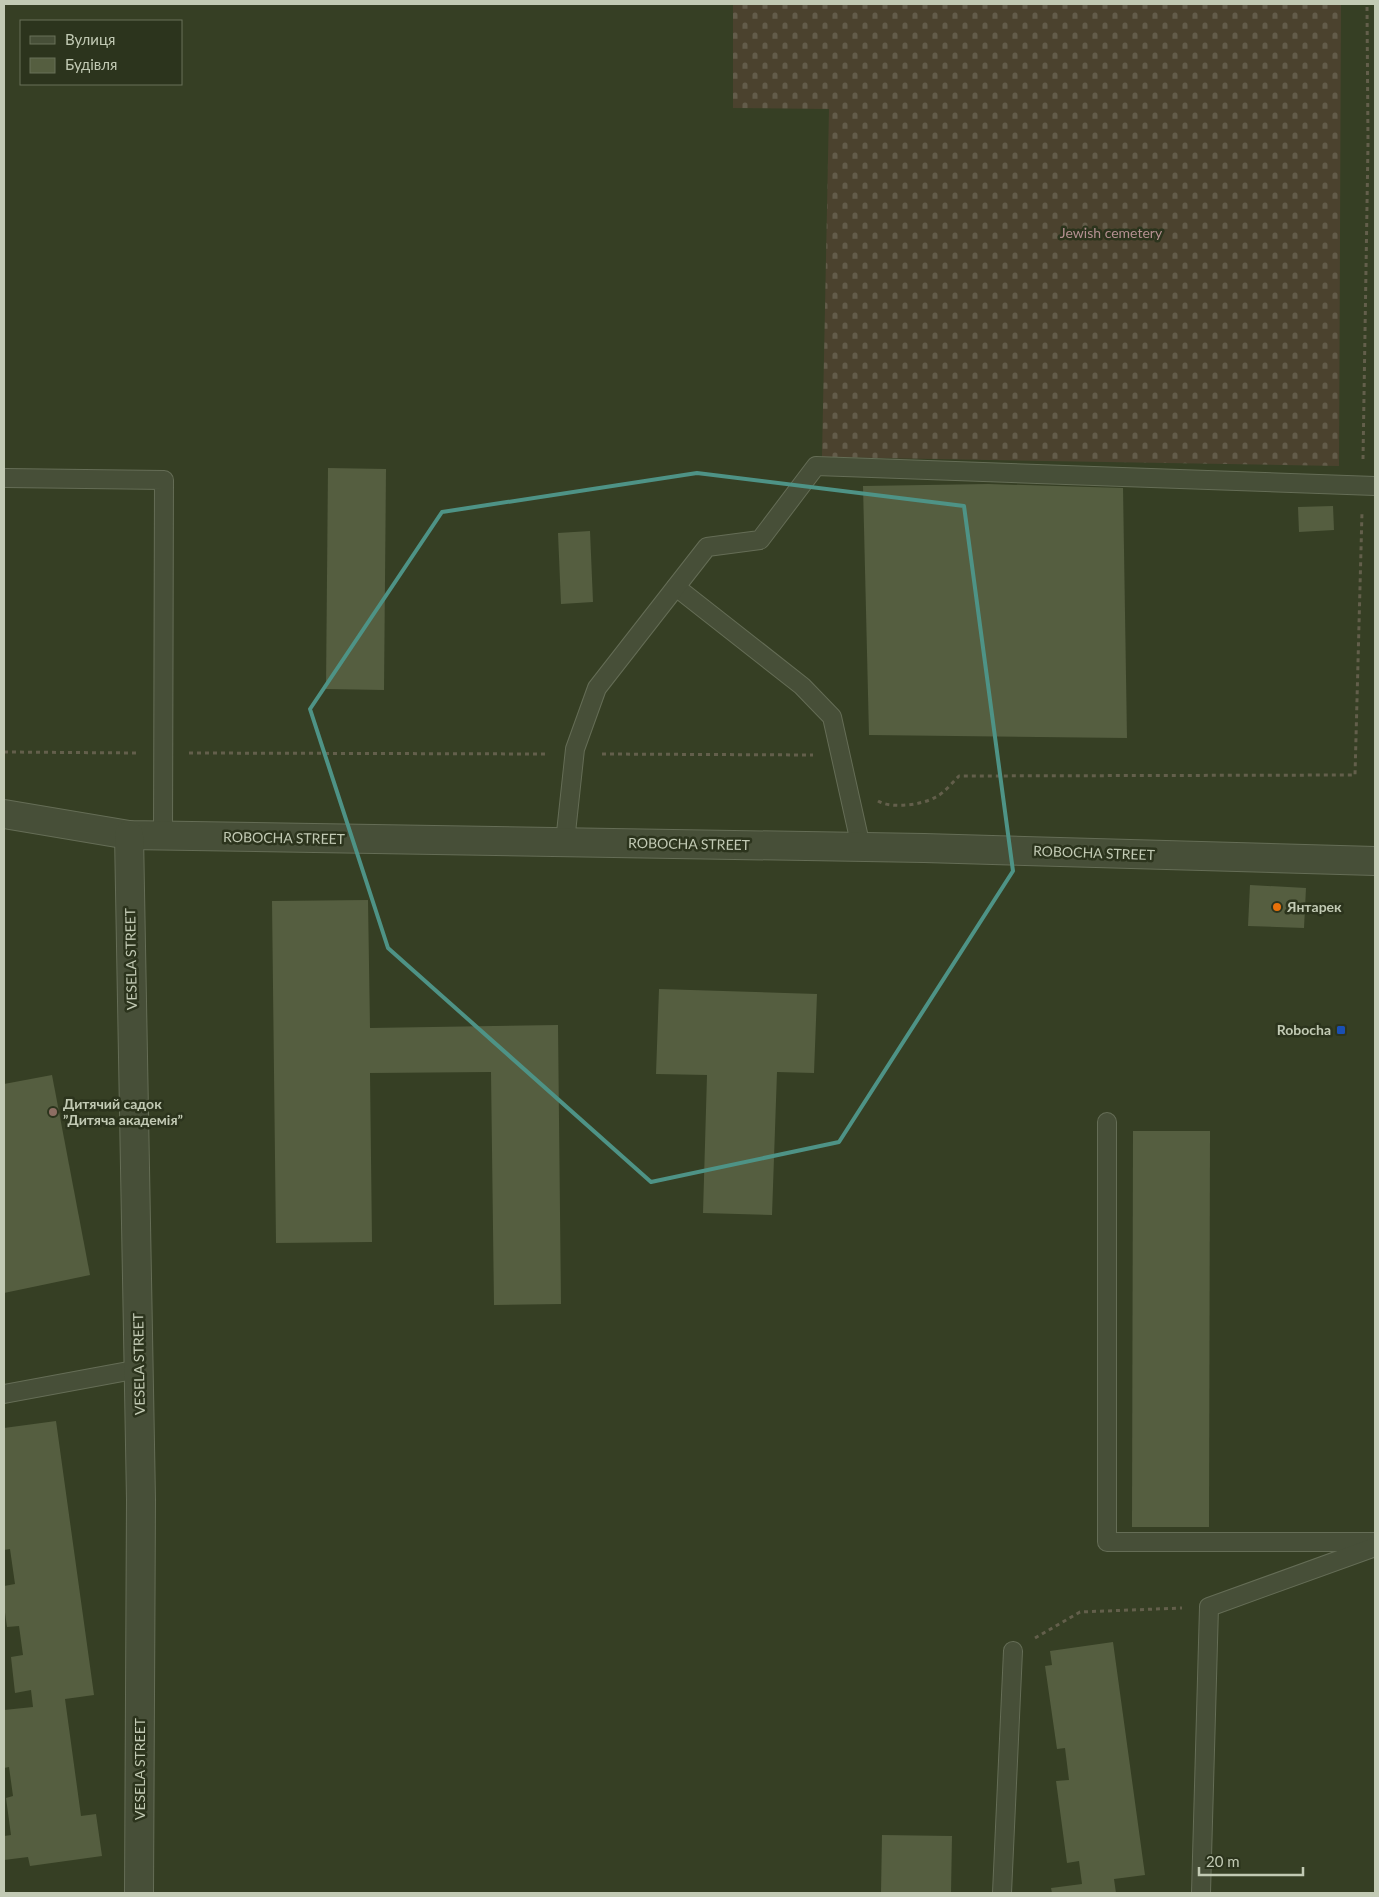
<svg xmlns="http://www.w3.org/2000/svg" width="1379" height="1897" font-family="Lato,sans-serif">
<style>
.cemetery{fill:url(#cemetery-stones)}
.building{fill:#555e40}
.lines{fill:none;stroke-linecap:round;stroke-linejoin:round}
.lane-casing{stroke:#656d56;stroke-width:20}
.street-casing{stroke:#656d56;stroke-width:30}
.path{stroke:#635f4b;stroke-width:3;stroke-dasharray:4 4;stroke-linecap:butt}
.lane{stroke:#474f38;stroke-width:18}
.street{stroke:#474f38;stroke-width:28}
.marked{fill:none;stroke:#4e9386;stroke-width:4;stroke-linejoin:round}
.food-dot{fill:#e8710a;stroke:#2c341d;stroke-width:2}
.transit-dot{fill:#1a4fb4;stroke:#2c341d;stroke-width:2}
.education-dot{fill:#8d6e63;stroke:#2c341d;stroke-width:2}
.labels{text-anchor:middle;stroke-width:5;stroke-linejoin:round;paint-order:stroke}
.park-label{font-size:14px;fill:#b49091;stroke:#2c341d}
.street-label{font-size:14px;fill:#c2cab4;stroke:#2c341d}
.poi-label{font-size:14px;font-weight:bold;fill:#c2cab4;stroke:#2c341d;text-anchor:start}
</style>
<defs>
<pattern id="cemetery-stones" width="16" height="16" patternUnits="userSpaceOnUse" patternTransform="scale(1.25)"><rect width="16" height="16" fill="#4b422e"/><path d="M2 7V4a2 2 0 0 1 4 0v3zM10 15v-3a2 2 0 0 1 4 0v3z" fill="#635c4a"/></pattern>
</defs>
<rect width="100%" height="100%" fill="#363f24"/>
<path class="cemetery" d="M733,4H1341L1339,466L822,457L829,109L733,108Z"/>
<g class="building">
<path d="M328,468L386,469L384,690L326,689Z"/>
<path d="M988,484L1123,488L1127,738L869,735L863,486Z"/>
<path d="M1333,506L1334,530L1299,532L1298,507Z"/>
<path d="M590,531L593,602L561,604L558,533Z"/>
<path d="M1250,885L1306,888L1304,928L1248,926Z"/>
<path d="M368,900L370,1028L558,1025L561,1304L494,1305L491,1072L370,1073L372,1242L276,1243L272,901Z"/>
<path d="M659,989L817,994L814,1073L777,1072L772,1215L703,1213L707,1075L656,1074Z"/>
<path d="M52,1075L90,1275L4,1293V1084Z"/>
<path d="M1133,1131H1210L1209,1527H1132Z"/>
<path d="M56,1421L94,1695L65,1699L81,1816L96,1814L102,1856L30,1866L28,1857L4,1860V1836L11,1835L6,1798L13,1796L9,1767L4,1768V1710L33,1707L31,1690L15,1693L11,1657L23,1655L19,1626L7,1627L4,1605V1586L15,1584L10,1549L4,1550V1428Z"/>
<path d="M1113,1642L1145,1875L1114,1879L1116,1893H1052L1051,1888L1082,1884L1079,1861L1067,1863L1056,1781L1069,1780L1065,1748L1057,1749L1045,1666L1052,1665L1050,1651Z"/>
<path d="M882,1835L952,1836L951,1893H881Z"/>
</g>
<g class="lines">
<g class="lane-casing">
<g id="lane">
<path d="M6,478L164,480L163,836"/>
<path d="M676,587L802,686L832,717L861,847"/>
<path d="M565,842L575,749L597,688L707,547L760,540L816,466L1375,486"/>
<path d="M1107,1122V1542H1375"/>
<path d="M4,1394L139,1369"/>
<path d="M1002,1893L1013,1651"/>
<path d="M1201,1893L1209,1607L1375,1547"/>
</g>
</g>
<g class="street-casing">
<g id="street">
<path d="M4,814L129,835L924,848L1375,861"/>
<path d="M129,835L141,1500L139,1893"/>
</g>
</g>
<g class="path">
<path d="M1363,459L1368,143L1367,4"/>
<path d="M4,752L138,753"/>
<path d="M189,753L548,754"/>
<path d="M602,754L813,755"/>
<path d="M878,801C891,809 922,805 936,797C944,793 952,783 959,776L1355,775L1362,512"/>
<path d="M1035,1638L1080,1612L1182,1608"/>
</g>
<use href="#lane" class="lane"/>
<use href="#street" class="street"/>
</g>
<path class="marked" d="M697,473L964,506L1013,871L839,1142L651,1182L388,948L310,709L442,512Z"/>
<circle class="food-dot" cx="1277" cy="907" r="5"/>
<rect class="transit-dot" x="1336" y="1025" width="10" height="10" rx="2.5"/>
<circle class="education-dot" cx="53" cy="1112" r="5"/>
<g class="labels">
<g class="park-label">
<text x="1111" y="238">Jewish cemetery</text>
</g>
<g class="street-label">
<text transform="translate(284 838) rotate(1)" y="5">ROBOCHA STREET</text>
<text transform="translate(689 844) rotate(1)" y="5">ROBOCHA STREET</text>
<text transform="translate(1094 853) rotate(2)" y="5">ROBOCHA STREET</text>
<text transform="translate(131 959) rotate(-91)" y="5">VESELA STREET</text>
<text transform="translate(139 1364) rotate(-91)" y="5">VESELA STREET</text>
<text transform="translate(140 1769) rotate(-90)" y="5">VESELA STREET</text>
</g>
<g class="poi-label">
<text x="1287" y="912">Янтарек</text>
<text x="1331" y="1035" text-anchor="end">Robocha</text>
<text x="63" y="1109">Дитячий садок<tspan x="63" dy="16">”Дитяча академія”</tspan></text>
</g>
</g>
<rect width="1379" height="1897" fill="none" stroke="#c2cab4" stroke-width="10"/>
<rect x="20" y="20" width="162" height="65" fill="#2c341d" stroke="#687059"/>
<rect x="30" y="36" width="25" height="8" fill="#474f38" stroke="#687059"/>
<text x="65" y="45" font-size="15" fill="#c2cab4">Вулиця</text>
<rect x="30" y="58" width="25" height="15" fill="#555e40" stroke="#687059"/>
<text x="65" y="70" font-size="15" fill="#c2cab4">Будівля</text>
<path d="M1199 1867v8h104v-8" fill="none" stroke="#c2cab4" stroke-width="2.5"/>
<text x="1206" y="1867" font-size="15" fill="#c2cab4" stroke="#2c341d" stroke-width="4" paint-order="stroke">20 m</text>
</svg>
